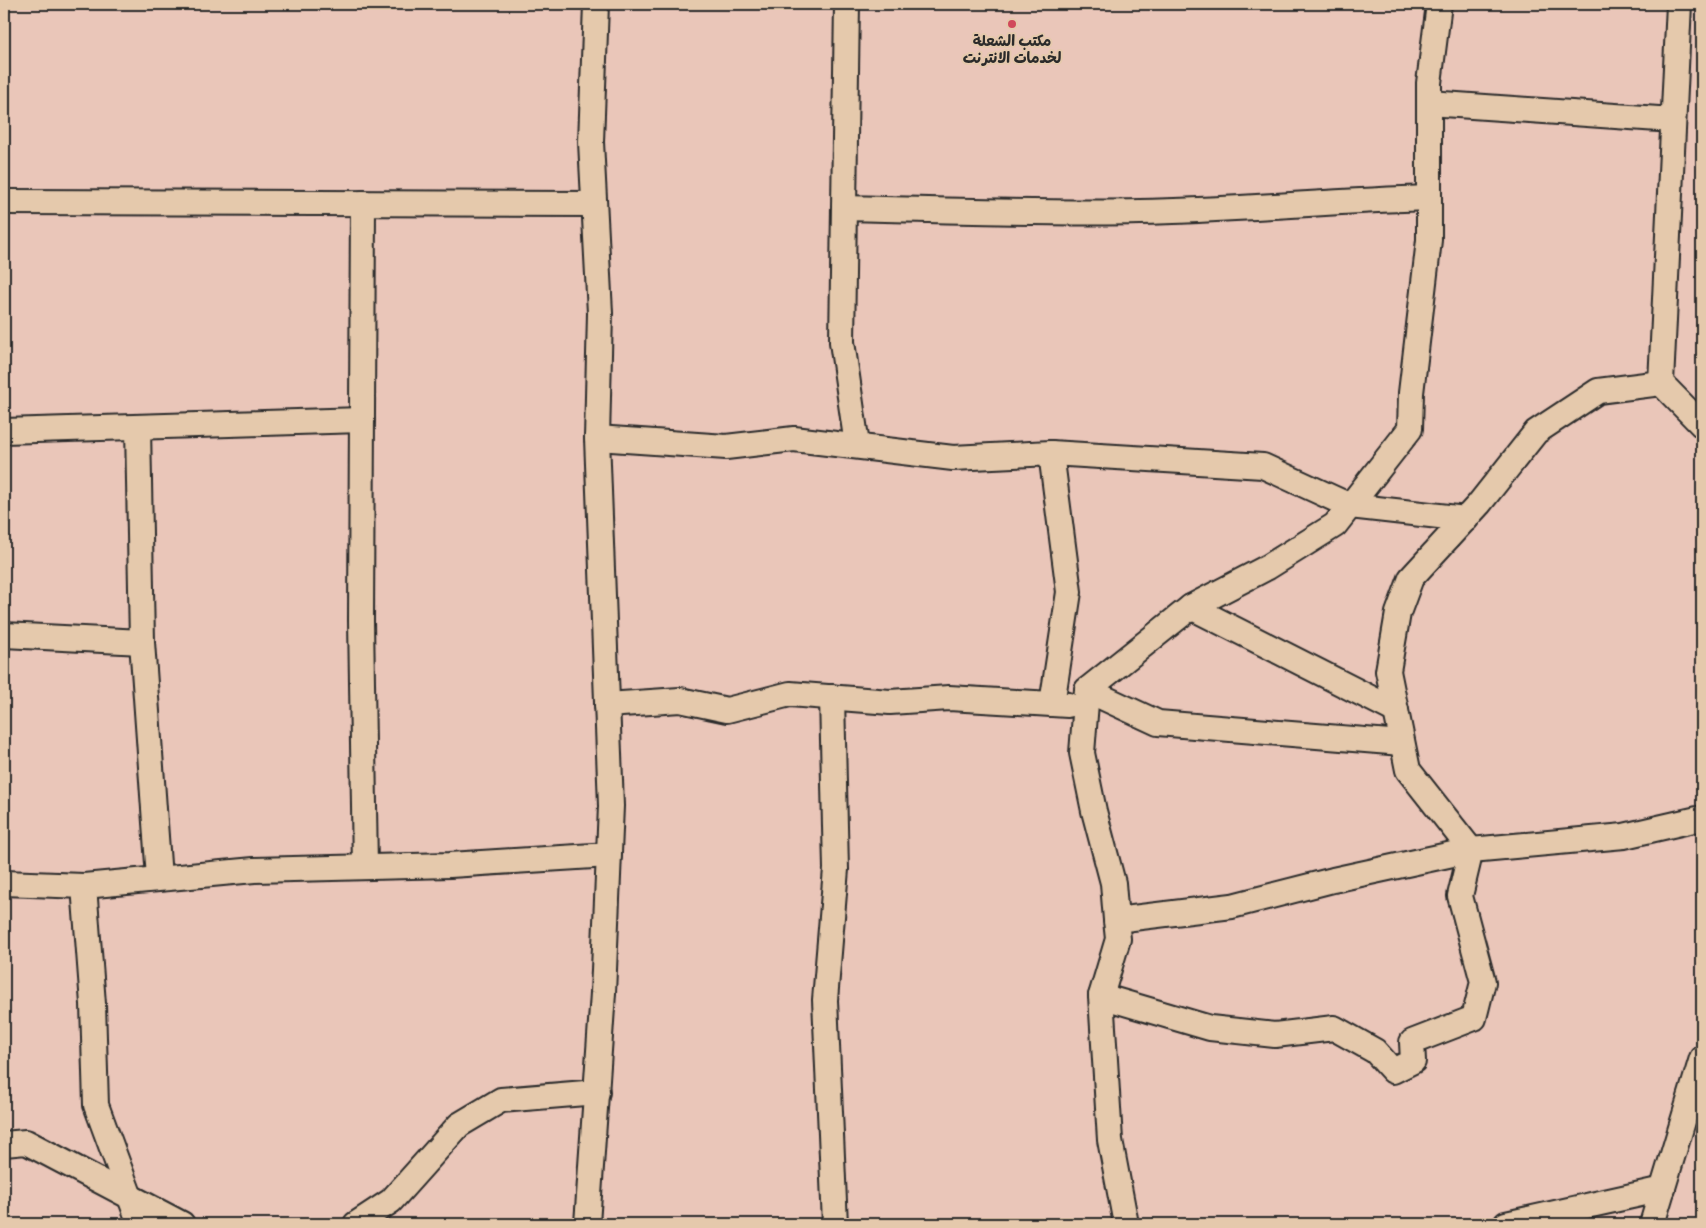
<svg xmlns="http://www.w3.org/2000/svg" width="1706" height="1228" font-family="'Gochi Hand','Playpen Sans Arabic',sans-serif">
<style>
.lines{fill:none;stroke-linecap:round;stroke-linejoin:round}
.street-casing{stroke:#2b2b2b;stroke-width:28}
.street{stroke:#e5c9ac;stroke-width:24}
.poi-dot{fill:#d1495b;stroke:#e5c9ac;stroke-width:2}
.labels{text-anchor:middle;stroke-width:4;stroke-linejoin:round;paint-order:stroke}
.poi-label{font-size:15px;font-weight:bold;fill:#2b2b2b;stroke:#e5c9ac}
</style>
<rect width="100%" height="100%" fill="#eac6b9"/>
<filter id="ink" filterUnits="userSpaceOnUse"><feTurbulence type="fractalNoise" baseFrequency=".02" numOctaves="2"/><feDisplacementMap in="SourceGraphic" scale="10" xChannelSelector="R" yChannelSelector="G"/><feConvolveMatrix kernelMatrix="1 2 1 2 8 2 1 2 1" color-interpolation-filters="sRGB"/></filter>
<g filter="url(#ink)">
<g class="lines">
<g class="street-casing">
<g id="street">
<path d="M847,4L842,342L857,445"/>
<path d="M1679,4L1661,383L1702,425"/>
<path d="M1429,103L1673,120"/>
<path d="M4,202L594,204"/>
<path d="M363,203L361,621L365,867"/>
<path d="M844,208C943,210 1042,214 1140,212C1236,210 1332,201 1428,198"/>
<path d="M138,427L142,642L159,878"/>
<path d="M4,431L362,420"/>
<path d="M597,438L726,447L794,439L953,458L1051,453L1069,592L1052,704"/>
<path d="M1051,453L1263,466L1350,506L1466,519"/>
<path d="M1191,607L1396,711"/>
<path d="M4,635L142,642"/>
<path d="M1087,690L1158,723L1402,743"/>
<path d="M832,697L836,869L825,1000L835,1224"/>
<path d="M607,705L680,700L727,710L790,694L890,702L949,698L1068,705"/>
<path d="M4,883L84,886L254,870L450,865L609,855"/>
<path d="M84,886L93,1004L96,1105L140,1224"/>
<path d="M1116,920L1232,906L1333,880L1471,850L1624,836L1702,818"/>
<path d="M1101,996L1210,1028L1275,1035L1334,1028L1375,1051L1393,1071L1413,1061L1412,1042L1474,1018L1483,982L1460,896L1471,850L1408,770L1388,671L1398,613L1411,578L1479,504L1536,432L1598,391L1661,383"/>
<path d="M4,1144L26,1142L182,1224"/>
<path d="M356,1224L391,1201L459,1125L501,1100L597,1092"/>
<path d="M587,1224L603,993L611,806L597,438L600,313L591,142L596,4"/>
<path d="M1126,1224L1110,1140L1101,996L1118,939L1116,920L1113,883L1094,811L1082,753L1087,690L1191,607L1268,567L1335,525L1410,429L1411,393L1429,240V83L1439,4"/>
<path d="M1506,1224L1663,1189"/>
<path d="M1652,1224L1702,1058"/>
</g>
</g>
<use href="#street" class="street"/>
</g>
</g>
<circle class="poi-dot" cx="1012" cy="24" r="5"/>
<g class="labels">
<g class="poi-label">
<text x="1012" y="46">مكتب الشعلة<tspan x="1012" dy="17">لخدمات الانترنت</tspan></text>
</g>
</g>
<rect width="1706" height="1228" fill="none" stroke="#e5c9ac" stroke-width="20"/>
<rect x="10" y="10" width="1686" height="1208" fill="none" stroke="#2b2b2b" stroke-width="2" filter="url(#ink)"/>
</svg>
